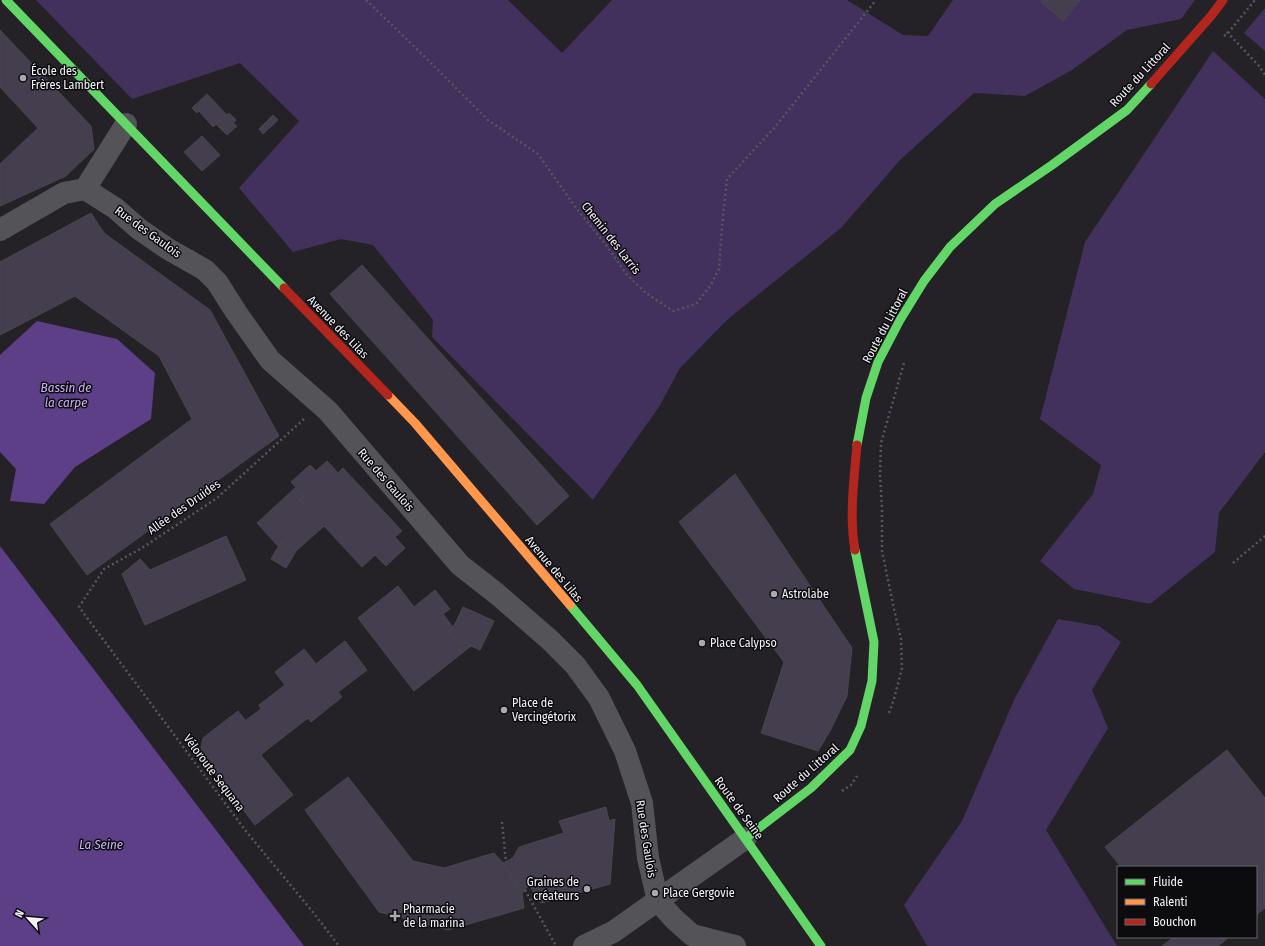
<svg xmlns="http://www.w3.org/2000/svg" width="1265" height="946" font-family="'Fira Sans Condensed',sans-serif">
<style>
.green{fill:#41315c}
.water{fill:#5c3f87}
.building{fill:#443e4e;stroke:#49474c}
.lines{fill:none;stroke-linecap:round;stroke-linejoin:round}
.path{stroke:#58575b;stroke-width:2.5;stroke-dasharray:2 3;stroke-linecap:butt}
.street{stroke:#545357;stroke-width:22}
.fast{stroke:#63d668;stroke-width:9}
.slow{stroke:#ff974d;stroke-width:9}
.jam{stroke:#b3261e;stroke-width:9}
.poi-dot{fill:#aba9af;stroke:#0c0b0e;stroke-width:1.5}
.labels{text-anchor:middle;stroke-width:3;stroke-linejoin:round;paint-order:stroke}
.poi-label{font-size:12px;fill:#f3f2f8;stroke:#0c0b0e;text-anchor:start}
.street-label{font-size:12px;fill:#f3f2f8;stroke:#0c0b0e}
.water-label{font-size:13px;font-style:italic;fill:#c9b3f4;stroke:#0c0b0e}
</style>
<rect width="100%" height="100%" fill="#242227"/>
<g class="green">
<path d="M36,0H508L562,53L612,0H847L903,35L928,36L953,0H1195L1181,19L1127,30L1072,70L1025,96L974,93L900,160L841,228L728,319L680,368L659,407L593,500L432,337L433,320L373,245L341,239L293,252L239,188L299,121L240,63L132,99Z"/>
<path d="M1265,8V51L1244,33Z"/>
<path d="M1213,51L1265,99V452L1219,513L1215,552L1150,604L1074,589L1040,561L1093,494L1101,465L1040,419L1085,242Z"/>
<path d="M1058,619L1099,626L1121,642L1092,690L1108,728L1046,830L1117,946H927L904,905L962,821L1014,700Z"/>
</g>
<g class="water">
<path d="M37,321L117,339L155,373L151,419L75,467L44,504L10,501L16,469L0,452V355Z"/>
<path d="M0,546L304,946H0Z"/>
</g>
<g class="building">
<path d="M1043,0H1080L1063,21L1041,2Z"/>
<path d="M0,30L91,126L94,149L66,176L0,206V164L38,128L0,87Z"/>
<path d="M207,94L227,115L213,127L199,111L197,113L192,108Z"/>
<path d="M229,113L236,120L233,123L237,126L227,135L216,124Z"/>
<path d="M273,115L278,120L263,134L259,129Z"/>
<path d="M202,136L220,155L202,171L184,152Z"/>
<path d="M91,213L104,233L210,310L279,436L87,575L50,524L192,419L159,356L75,296L0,335V262Z"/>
<path d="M362,265L569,496L537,525L330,294Z"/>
<path d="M327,461L338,473L343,468L402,531L395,537L405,548L386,566L375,555L362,567L300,500L304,496L291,482L310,465L316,471Z"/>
<path d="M735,474L852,648L847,696L830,731L818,751L761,733L784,662L679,522Z"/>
<path d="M296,487L304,496L300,500L324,526L296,551L281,542L278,546L257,523Z"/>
<path d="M226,536L246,580L145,625L122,574L140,559L150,570Z"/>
<path d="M281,542L296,551L286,568L271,559Z"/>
<path d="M398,586L414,607L435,590L450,609L443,614L453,627L449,636L471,646L414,691L358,618Z"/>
<path d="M463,607L494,621L480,650L449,636Z"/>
<path d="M345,641L367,670L338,692L342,697L311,722L308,718L268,749L246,720L261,709L259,705L285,685L275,672L304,649L316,664Z"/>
<path d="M238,711L268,749L261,755L293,795L255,825L200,754L203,738Z"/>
<path d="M1227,750L1265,798V908L1256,915V867H1121L1105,847Z"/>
<path d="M348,777L413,861L444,868L494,853L503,863L522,893L524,908L448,930L379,912L305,810Z"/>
<path d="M606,807L609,821L615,819L610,884L541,903L529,885L522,893L503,863L513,858L519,847L564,833L559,821Z"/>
<path d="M1174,937H1229L1218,946H1162Z"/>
</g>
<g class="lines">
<g class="path">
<path d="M366,0L424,56L488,120L538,154L576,208L606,245L627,275L646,293L673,311L696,304L711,285L719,269L722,226L727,179L775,127L876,0"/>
<path d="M1227,32L1259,66L1265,75"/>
<path d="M1224,36L1228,33L1255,0"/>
<path d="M304,419L217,498L142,548L104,569L79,607L245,830L312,911L339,946"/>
<path d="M1233,563L1265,536"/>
<path d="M889,713L894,699L902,668L901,639L894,609L882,551V508L880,475L881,443L904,363"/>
<path d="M842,791L851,785L857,776"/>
<path d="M502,822L506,862"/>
<path d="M525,890L556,946"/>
</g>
<g class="street">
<path d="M85,189L126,124"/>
<path d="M0,230L64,193L85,189L115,208L139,229L168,249L205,270L217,282L236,312L270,360L328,411L460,565L497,594L550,640L575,665L599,698L625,751L642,803L648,858L658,901L674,919L692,935L735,946"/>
<path d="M584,946L613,932L746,838"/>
</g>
<g class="fast">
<path d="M6,0L284,288"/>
<path d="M857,445L866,398L878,362L900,320L924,281L950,247L995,204L1052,165L1127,110L1151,84"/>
<path d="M570,605L637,685L821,946"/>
<path d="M746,838L811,788L850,750L861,726L872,681L874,642L855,550"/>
</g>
<path class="slow" d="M388,395L415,423L570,605"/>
<g class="jam">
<path d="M1151,84L1211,16L1223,0"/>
<path d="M284,288L388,395"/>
<path d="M855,550C849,517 854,479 857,445"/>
</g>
</g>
<g class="poi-dot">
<circle cx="23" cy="78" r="4"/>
<circle cx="774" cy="594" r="4"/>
<circle cx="702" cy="643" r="4"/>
<circle cx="504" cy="710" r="4"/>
<circle cx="587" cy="889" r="4"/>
<circle cx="655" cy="893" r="4"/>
<path d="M393 910h4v4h4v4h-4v4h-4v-4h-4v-4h4z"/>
</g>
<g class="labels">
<g class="poi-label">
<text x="31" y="75">École des<tspan x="31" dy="14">Frères Lambert</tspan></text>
<text x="782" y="598">Astrolabe</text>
<text x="710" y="647">Place Calypso</text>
<text x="512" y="707">Place de<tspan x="512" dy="14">Vercingétorix</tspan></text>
<text x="579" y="886" text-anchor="end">Graines de<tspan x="579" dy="14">créateurs</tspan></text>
<text x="663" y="897">Place Gergovie</text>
<text x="403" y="913">Pharmacie<tspan x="403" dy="14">de la marina</tspan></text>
</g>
<g class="street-label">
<text transform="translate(1140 75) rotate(-47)" y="4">Route du Littoral</text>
<text transform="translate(148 232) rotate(36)" y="4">Rue des Gaulois</text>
<text transform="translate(611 238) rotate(52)" y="4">Chemin des Larris</text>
<text transform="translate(885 326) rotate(-62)" y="4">Route du Littoral</text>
<text transform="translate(338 327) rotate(46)" y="4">Avenue des Lilas</text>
<text transform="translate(386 480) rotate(49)" y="4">Rue des Gaulois</text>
<text transform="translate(184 507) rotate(-35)" y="4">Allée des Druides</text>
<text transform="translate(554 569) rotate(50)" y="4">Avenue des Lilas</text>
<text transform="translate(214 773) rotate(53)" y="4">Véloroute Sequana</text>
<text transform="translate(806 773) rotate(-41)" y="4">Route du Littoral</text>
<text transform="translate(739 808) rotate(54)" y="4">Route de Seine</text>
<text transform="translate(646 839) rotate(81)" y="4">Rue des Gaulois</text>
</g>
<g class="water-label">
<text x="66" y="392">Bassin de<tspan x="66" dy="15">la carpe</tspan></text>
<text x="101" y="849">La Seine</text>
</g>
</g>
<rect x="1117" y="866" width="140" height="72" fill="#0c0b0e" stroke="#68676c"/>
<rect x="1125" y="879" width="20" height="6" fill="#63d668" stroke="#68676c"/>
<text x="1153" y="886" font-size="12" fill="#f3f2f8">Fluide</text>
<rect x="1125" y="899" width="20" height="6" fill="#ff974d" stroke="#68676c"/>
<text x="1153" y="906" font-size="12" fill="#f3f2f8">Ralenti</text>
<rect x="1125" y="919" width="20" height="6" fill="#b3261e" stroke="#68676c"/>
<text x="1153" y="926" font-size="12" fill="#f3f2f8">Bouchon</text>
<g transform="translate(28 918) rotate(297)" stroke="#0c0b0e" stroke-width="3" paint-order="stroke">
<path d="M0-3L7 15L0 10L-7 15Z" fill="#f3f2f8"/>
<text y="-6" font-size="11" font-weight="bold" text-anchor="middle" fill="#f3f2f8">N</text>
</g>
</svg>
